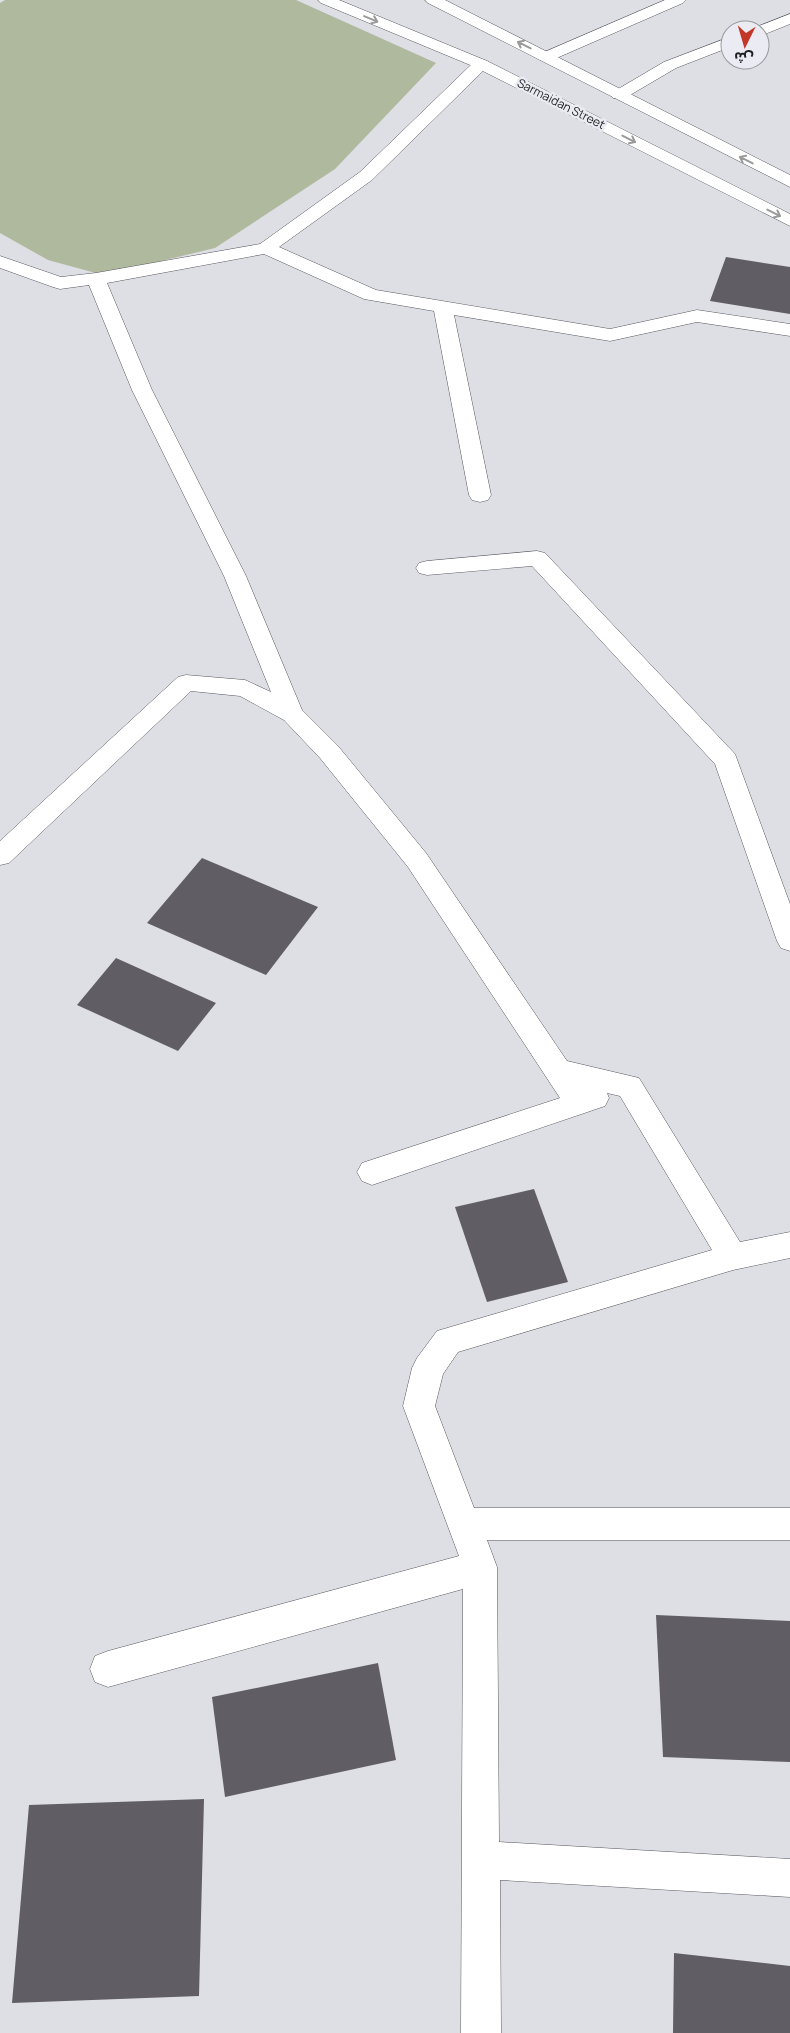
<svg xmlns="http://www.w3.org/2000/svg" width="790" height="2033" font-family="Manrope,'Noto Sans Arabic',sans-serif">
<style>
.green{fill:#afb99e}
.building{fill:#605e64}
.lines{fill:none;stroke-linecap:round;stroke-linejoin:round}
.minor-casing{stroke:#56575d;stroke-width:1}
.primary-casing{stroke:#56575d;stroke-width:1}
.minor{fill:#fff;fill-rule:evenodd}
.primary{fill:#fff;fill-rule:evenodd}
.oneway{stroke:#9a9a9b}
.labels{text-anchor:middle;stroke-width:5;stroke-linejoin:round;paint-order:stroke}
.far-street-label{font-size:12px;fill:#1e1e21;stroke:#ebebf3}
</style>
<rect width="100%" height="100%" fill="#dedee5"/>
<path class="green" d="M5,0H296L436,63L335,169L215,248L103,275L48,260L0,233V3Z"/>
<g class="building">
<path d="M726,257L790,267V314L710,301Z"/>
<path d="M202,858L318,907L266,975L147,923Z"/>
<path d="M116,958L216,1003L178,1051L77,1005Z"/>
<path d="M534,1189L568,1282L487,1302L455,1207Z"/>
<path d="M656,1615L790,1621V1762L663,1757Z"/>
<path d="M378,1663L396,1760L225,1797L212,1697Z"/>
<path d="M204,1799L199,1996L12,2003L29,1805Z"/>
<path d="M674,1953L790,1966V2033H673Z"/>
</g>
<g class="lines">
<g class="minor-casing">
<g id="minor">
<path d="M665,0H686L683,3L552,60H540L538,57L540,54Z"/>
<path d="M790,14V24L760,36V30H753L754,28Z"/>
<path d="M730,37V47L676,68L625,98H613L611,95L613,92L664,62Z"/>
<path d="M481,59L487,61L489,64L487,67L372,180L279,247L376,290L610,329L697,310L790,324V336L697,322L610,341L454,315L491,495L488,500L480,502L472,500L469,495L434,311L364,299L264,254L107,283L152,390L246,576L302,710L338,746L426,853L567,1061L639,1078L740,1242L790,1232V1258L733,1270L458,1352L443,1374L435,1406L474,1508H790V1540H487L497,1567L499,1842L790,1859V1897L500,1880L501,2033H461L463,1589L108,1687L95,1682L90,1669L95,1656L108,1651L459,1556L403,1406L412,1368L417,1358L437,1331L712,1250L620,1096L607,1093L609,1098L605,1106L372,1185L362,1181L357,1172L362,1163L560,1098L408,867L320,758L284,720L240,696L191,691L9,863L0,865V841L178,677L186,675L245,680L271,692L224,576L132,390L89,285L60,289L53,287L0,268V256L61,277L96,273L260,244L360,172L475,61Z"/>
<path d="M537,551L545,553L735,754L790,904V951L781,948L777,941L715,764L532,566L427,575L419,573L416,568L419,563L427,561Z"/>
</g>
</g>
<g class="primary-casing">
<g id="primary">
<path d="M318,0H339L487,61L790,214V226L475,67L321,3Z"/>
<path d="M425,0H445L790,175V187L428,3Z"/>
</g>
</g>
<use href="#minor" class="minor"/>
<use href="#primary" class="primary"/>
</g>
<defs><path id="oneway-shaft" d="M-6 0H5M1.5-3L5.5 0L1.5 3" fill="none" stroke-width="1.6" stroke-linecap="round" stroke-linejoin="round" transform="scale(1.25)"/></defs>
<g class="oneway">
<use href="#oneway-shaft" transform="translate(371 19) rotate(23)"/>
<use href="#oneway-shaft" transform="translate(524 45) rotate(-153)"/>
<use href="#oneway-shaft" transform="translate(629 139) rotate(27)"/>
<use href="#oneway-shaft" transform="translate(746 160) rotate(-153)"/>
<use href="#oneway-shaft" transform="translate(774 213) rotate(27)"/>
</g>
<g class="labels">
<g class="far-street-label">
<text transform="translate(561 104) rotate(27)" y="4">Sarmaidan Street</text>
</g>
</g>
<g transform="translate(745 45) rotate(185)"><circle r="24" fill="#ebebf3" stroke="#99999f"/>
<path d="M0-4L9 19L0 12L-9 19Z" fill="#c43728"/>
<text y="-8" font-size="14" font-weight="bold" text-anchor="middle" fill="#1e1e21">ش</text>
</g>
</svg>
